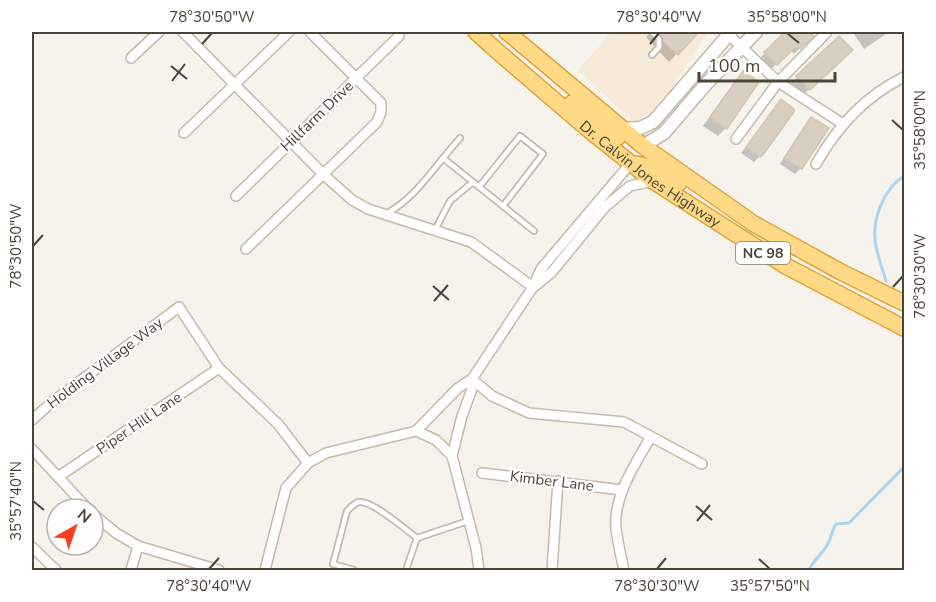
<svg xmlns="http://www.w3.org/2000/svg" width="936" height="602" font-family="'Nunito Sans',sans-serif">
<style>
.commercial{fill:#f7ead8}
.shadow{fill:#0003}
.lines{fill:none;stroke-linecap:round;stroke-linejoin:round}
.stream{stroke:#a9d4f2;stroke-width:3}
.building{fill:#d8cfc1;stroke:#d3c7b4;stroke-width:1.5}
.service-casing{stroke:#c2bbae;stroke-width:8}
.minor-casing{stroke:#c2bbae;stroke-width:12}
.tertiary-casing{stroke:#c2bbae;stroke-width:15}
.trunk-casing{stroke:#e0a43c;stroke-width:18}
.service{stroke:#fff;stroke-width:4.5}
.minor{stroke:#fff;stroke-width:9}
.tertiary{stroke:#fff;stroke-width:12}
.trunk{stroke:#ffd985;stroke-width:15}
.ticks{fill:none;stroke:#4b4439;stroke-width:2}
.labels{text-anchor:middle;stroke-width:4.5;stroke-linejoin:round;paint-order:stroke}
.shield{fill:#fff;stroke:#817c74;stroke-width:1.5}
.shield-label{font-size:14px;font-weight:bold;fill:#4b4439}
.street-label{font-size:15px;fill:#4b4439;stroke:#fff}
.neatline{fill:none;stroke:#4b4439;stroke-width:2}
.ticks-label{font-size:15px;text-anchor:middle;fill:#4b4439}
</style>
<rect width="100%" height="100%" fill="#f6f3ec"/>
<path class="commercial" d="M612,32H708L644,131L578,70Z"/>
<g class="shadow">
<path d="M651,32H697L669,62L646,37Z"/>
<path d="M787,32H812L810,34L812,36L794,54L790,50L770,70L759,59Z"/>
<path d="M857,32H889L864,49L854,34Z"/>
<path d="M839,38L850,50L801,97L789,85Z"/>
<path d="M743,73L726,128L718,136L703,126L735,81Z"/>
<path d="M781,101L762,154L754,162L741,153Z"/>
<path d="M811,119L801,168L795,174L780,164L805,125Z"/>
</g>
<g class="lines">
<g class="stream">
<path d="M886,281C882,267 876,253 875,239C873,216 885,188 904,176"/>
<path d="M809,570C813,561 821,555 826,547C831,540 831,532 836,524L849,523L904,467"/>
</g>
</g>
<g class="building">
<path d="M658,32H699L678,55L663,41Z"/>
<path d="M785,32H810L814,36L800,49L797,46L777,65L764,52Z"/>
<path d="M839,36L853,50L810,90L796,76Z"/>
<path d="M743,71L759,82L727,129L710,117Z"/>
<path d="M781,99L794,109V112L763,155L760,157L746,147Z"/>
<path d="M811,117L829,128L802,169L784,158Z"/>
</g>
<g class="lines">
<g class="service-casing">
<g id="service">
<path d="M652,55L659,47V39L652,32"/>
<path d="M460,138L443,158L473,182"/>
<path d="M479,187L520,136L543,154L503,206"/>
<path d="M386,214C411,200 426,179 443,158"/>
<path d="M435,230L450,201L473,182L534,231"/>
<path d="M417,538L468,521"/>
<path d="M354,570L333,564L347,511C351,507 354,503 359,502C372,500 406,530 417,538"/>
<path d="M406,570L417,538"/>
</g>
</g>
<g class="minor-casing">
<g id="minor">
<path d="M183,32L324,175L352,200L368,209L471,242L533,287"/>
<path d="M726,32L778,82L843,124"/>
<path d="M131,58L159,32"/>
<path d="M184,133L289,32"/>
<path d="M736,139L778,82L827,32"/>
<path d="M816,164C837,127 865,96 904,77"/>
<path d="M236,196L399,36"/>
<path d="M246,249L377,122L381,112V103L310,32"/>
<path d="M535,286L552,272L605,207L630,186L653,181"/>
<path d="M472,379L492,396L529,413L624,422L702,464"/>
<path d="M472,379V389L462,416L452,456L476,548L479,570"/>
<path d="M32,420L52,402L179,307L219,368L278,424L308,463"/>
<path d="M416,431L436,440L452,456"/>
<path d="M32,449L88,509"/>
<path d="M482,473L622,490"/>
<path d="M58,477L219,368"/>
<path d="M93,514L116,533L138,546L219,570"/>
<path d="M32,547L56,570"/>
<path d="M131,570L138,546"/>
<path d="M265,570L286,488L308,463L326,453L416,431L458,388L472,379L533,287L541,269L630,164"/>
<path d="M552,570L558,481"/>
<path d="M624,570C621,557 618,543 616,529C613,496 635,465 650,438"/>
</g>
</g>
<g class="tertiary-casing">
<g id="tertiary">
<path d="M622,129L640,128L653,122L731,32"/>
<path d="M643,146L664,133L706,84L756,32"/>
</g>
</g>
<g class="trunk-casing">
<g id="trunk">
<path id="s1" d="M476,32L496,50L589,130L653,181L784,265L904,328"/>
<path d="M507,32L643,146L754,224L841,272L904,303"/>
<path d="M572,103L618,137"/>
<path d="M635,164C652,166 665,174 679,183"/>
</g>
</g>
<use href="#service" class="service"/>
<use href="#minor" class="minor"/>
<use href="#tertiary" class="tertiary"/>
<use href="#trunk" class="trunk"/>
</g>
<path class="ticks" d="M787,33L799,43M202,44L212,33M650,44L659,33M171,66L187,79M172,81L185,64M892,120L903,130M33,246L43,235M433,286L449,300M893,287L903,276M434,301L448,285M33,501L44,510M696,506L712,520M697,521L710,505M759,559L770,569M209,569L219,558M657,569L666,558"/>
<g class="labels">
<rect class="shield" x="736" y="242" width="54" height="22" rx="4.5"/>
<g class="shield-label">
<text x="763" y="258">NC 98</text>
</g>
<g class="street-label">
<text transform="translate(317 116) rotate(-44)" y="5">Hillfarm Drive</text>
<text dy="5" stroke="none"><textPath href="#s1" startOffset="225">Dr. Calvin Jones Highway</textPath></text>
<text transform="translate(105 363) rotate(-37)" y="5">Holding Village Way</text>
<text transform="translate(139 423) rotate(-34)" y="5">Piper Hill Lane</text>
<text transform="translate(552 481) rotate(7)" y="5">Kimber Lane</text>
</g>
</g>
<rect width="936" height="602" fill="none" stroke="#ffffff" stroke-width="66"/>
<g transform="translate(75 527) rotate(40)"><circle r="28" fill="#ffffff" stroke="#b7b4b0" stroke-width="1.5"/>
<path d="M0-4.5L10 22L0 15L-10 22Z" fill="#fc3f1d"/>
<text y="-9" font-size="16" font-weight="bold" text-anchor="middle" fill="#4b4439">N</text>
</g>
<path d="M699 72v9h136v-9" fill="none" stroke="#4b4439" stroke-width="3"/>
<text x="708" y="72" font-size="18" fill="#4b4439" stroke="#ffffff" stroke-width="4.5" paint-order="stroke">100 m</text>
<rect x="33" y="33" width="870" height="536" class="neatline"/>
<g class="ticks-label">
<text x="212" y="22">78°30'50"W</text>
<text x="659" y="22">78°30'40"W</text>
<text x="787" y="22">35°58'00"N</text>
<text transform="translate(920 130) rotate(-90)" y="5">35°58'00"N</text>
<text transform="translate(16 246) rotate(-90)" y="5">78°30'50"W</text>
<text transform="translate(920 276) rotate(-90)" y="5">78°30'30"W</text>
<text transform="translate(16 501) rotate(-90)" y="5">35°57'40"N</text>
<text x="209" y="591">78°30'40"W</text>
<text x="657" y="591">78°30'30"W</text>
<text x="770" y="591">35°57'50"N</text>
</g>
</svg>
